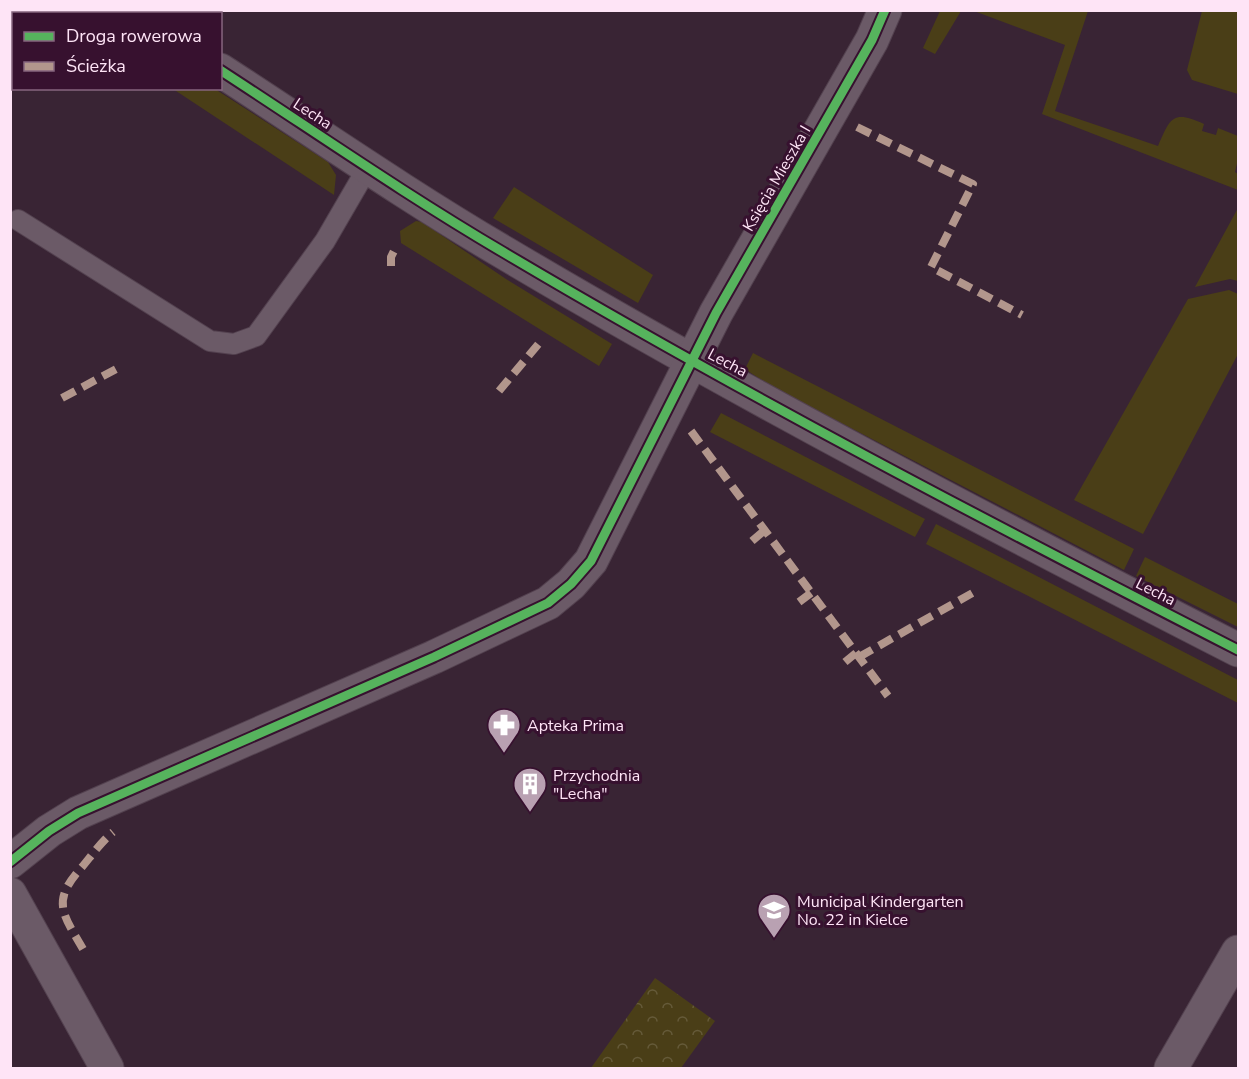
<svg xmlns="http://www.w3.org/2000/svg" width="1249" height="1079" font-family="'Nunito Sans',sans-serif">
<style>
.grass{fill:#4a3e17}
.park{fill:url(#park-crowns)}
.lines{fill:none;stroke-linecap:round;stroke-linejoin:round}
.lane-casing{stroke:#53414f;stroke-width:22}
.street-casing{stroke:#53414f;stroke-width:35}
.lane{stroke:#6b5a67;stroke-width:20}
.street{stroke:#6b5a67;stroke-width:33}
.quiet{stroke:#b2968c;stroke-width:8;stroke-dasharray:15 8;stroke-linecap:butt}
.cycleway-casing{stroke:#37112f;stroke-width:13}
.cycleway{stroke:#56b35d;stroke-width:9}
.labels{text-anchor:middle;stroke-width:6;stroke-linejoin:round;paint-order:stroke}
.street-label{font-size:16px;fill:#fee4f6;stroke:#37112f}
.poi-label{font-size:16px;fill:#fee4f6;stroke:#37112f;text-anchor:start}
</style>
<defs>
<pattern id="park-crowns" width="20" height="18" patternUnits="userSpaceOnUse" patternTransform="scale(1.5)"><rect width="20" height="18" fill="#4a3e17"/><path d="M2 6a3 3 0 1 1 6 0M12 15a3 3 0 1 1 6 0" fill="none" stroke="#655a39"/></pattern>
</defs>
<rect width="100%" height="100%" fill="#392434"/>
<g class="grass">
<path d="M940,11H961L935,54L923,48Z"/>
<path d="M974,11H1088L1055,111L1158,146C1170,119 1172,109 1204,124L1202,131L1216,135L1218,128L1238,136V159L1235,172L1238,174V190L1042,114L1065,45Z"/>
<path d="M1202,11H1238V94L1192,80L1187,70Z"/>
<path d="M173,89H215L328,162L336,175L334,195Z"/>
<path d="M514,187L653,275L638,303L493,218Z"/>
<path d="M1238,208V281L1230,279L1195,287Z"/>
<path d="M416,221L422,222L506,279L612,344L599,366L401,243L400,231Z"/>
<path d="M1229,290L1238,294V354L1143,534L1074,500L1188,299Z"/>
<path d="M753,353L1134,549L1124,570L772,387L745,369Z"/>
<path d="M721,413L925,519L915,537L710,432Z"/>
<path d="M936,524L1238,680V703L926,544Z"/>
<path d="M1145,557L1238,604V627L1136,576Z"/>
</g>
<path class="park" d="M655,978L715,1021L681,1068H591Z"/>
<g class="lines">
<g class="lane-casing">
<path id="lane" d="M18,220L210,341L234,344L256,336L325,241L368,167"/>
</g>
<g class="street-casing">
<g id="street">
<path d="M132,10L136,14"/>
<path d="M220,70C314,131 406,195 503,252C742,394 990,523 1238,650"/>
<path d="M10,862L49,831L78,813L434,657L548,603L571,584L591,561L716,313L872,40L885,10"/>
<path d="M10,894L107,1068"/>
<path d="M1171,1068L1238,952"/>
</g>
</g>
<use href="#lane" class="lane"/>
<use href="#street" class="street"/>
<g class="quiet">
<path d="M857,127L973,184L931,267L1022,315"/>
<path d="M391,266V257L396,247"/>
<path d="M499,391L541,341"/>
<path d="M62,398L120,367"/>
<path d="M691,431L888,696"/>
<path d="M752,541L765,530"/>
<path d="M799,602L811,593"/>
<path d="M859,657L976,591"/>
<path d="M845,662L856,653"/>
<path d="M83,949C62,913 51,901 82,867C92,855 101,842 113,832"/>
</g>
<g class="cycleway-casing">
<g id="cycleway">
<path d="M220,70C314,131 406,195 503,252C742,394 990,523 1238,650"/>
<path d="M10,862L49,831L78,813L434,657L548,603L571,584L591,561L716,313L872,40L885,10"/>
</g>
</g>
<use href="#cycleway" class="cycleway"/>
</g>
<defs>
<g id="pharmacy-pin" transform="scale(1.725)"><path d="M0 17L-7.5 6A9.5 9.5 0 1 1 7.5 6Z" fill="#b9a1b2" stroke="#37112f"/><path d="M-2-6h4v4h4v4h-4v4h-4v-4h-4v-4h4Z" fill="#fff"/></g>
<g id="building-pin" transform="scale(1.725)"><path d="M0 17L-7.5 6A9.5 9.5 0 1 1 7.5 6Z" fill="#b9a1b2" stroke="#37112f"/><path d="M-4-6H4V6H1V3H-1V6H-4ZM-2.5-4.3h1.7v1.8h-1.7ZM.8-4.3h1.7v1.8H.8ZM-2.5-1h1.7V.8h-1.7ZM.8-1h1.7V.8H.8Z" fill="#fff"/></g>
<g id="school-pin" transform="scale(1.725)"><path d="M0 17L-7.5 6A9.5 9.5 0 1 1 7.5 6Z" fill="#b9a1b2" stroke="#37112f"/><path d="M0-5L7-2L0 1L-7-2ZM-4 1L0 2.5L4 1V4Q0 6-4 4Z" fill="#fff"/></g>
</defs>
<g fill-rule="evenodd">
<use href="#pharmacy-pin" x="504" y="725"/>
<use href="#building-pin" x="530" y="784"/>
<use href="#school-pin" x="774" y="910"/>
</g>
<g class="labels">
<g class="street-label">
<text transform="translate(313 113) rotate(33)" y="6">Lecha</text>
<text transform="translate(776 178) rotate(-60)" y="6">Księcia Mieszka I</text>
<text transform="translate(728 362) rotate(28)" y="6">Lecha</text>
<text transform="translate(1156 591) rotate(27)" y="6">Lecha</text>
</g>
<g class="poi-label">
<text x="527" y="731">Apteka Prima</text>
<text x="553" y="781">Przychodnia<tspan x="553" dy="18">"Lecha"</tspan></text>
<text x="797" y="907">Municipal Kindergarten<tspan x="797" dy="18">No. 22 in Kielce</tspan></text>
</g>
</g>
<rect width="1249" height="1079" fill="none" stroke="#fee4f6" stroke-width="24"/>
<rect x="12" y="12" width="210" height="78" fill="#37112f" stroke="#87657f" stroke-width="1.5"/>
<rect x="24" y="32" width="30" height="9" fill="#56b35d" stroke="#87657f" stroke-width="1.5"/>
<text x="66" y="42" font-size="18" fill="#fee4f6">Droga rowerowa</text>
<rect x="24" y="62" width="30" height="9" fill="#b2968c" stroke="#87657f" stroke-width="1.5"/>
<text x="66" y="72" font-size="18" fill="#fee4f6">Ścieżka</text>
</svg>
